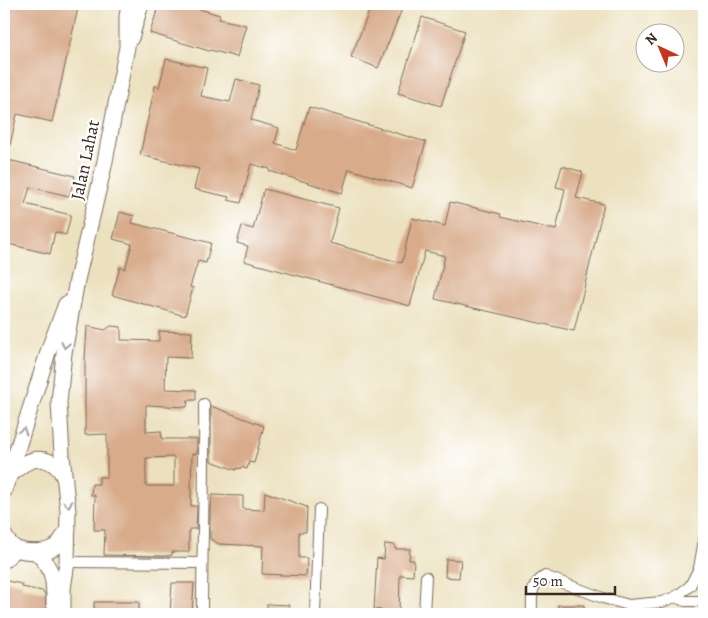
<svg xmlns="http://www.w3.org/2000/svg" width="708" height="618" font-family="Alegreya,serif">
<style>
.building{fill:#d8ab8a;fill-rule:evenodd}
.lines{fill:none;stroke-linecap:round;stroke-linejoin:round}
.street-casing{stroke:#796a56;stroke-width:12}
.secondary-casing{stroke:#796a56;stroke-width:16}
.primary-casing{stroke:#796a56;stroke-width:17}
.street{stroke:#fff;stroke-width:10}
.secondary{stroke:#fff;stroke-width:14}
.primary{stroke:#fff;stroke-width:15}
.oneway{stroke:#a79f9a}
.labels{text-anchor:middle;stroke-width:4.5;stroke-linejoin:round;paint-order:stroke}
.street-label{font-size:18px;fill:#3b2a1e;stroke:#fff}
</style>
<rect width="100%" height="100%" fill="#fff"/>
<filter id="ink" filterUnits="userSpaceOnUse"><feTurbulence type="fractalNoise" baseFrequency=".02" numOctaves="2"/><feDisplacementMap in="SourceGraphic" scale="10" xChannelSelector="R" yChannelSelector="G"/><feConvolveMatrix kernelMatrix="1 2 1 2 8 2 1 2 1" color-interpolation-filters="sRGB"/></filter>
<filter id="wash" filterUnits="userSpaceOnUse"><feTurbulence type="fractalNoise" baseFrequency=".0096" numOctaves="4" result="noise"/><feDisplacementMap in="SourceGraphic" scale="20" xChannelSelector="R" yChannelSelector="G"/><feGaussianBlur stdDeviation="1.12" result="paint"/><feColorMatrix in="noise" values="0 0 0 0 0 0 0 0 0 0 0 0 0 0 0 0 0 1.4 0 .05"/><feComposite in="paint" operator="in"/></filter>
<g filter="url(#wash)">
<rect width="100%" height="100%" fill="#ece1bf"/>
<g id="blocks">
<g class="building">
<path d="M4,4H79L52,122L17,114L8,154H4Z"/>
<path d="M159,4H181L220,15L219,19L246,25L237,57L210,50L209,51L150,33Z"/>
<path d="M372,4H404L378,68L351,57Z"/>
<path d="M422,17L465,31L441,106L398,93Z"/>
<path d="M166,59L207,68L201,96L230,102L236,79L259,85L251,120L279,128L275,143L296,150L309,107L426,142L412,188L349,169L342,193L269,171L270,169L251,164L241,203L228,200L229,197L194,189L199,169L140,155L155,86L159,87Z"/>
<path d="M4,159L75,176L69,196L30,187L25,204L71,215L66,235L55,232L50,254L4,243Z"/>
<path d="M562,166L583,172L576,198L604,204L574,331L435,299L445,256L425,251L410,306L244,261L248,246L237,243L242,226L253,229L264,189L339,208L330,243L402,263L412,218L445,226L450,202L501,214L500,217L556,230L565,189L556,187Z"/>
<path d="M120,212L134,216L132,223L211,243L206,263L198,261L190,287L193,288L185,316L112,295L120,267L125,269L132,244L113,239Z"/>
<path d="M87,326L105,330L111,326L121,327V340L159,341V331L192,332L191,358L166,357L165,389L196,390V400H188L187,407L146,405V432L161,431L162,439H197V454H192L191,485V506H197L196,529H189V552H172V555L165,556L104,555L105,530H94L95,495H91L92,484H99V477H107V434L85,435V359ZM174,457V486H146V458Z"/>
<path d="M211,406L264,426L254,463L249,462L247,469L241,467L240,469L237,468L236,470L211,461Z"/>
<path d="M265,492L307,507L306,532H299V558H307L306,576L262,574L263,546L219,544L210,539V506H211L212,495L243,496V509L264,510Z"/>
<path d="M385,544L395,545V549H410L409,560H414L413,576L400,575L399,614H381V610L374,609L377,558L384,559Z"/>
<path d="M446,559L461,560L459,578L445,577Z"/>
<path d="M7,581L22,584V587L42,591L45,594L46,614H4V590Z"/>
<path d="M172,583H194L192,614H170Z"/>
<rect x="94" y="602" width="45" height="12"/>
<path d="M267,604L289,605V614H267Z"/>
<path d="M558,605H584V614H557Z"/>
</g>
</g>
</g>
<g filter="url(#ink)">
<use href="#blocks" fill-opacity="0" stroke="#796a56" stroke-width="1"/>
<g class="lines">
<g class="street-casing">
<g id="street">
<path d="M67,562L202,563"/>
<path d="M675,597L685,601H704"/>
<path d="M202,614C202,544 205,474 204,404"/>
<path d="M315,614L319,509"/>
<path d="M424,614L426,577"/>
<path d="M532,614C532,598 529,585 545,576L603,598L629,605L662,602L675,597L690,586L699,568L704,540"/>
</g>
</g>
<g class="secondary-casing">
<path id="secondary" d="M4,561L17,549"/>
</g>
<g class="primary-casing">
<g id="primary">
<path d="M131,38L141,4"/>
<path d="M9,477C22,462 41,450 59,469C61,471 63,476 65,479"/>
<path d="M4,491L50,346L66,304"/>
<path d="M4,535C7,540 11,546 17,549C28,553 47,553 56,546C61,542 64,535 68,530"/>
<path d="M36,552C54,569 54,580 54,604"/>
<path d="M63,614V589L67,562L68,511L62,455L59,402L64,353L77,280L104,166L127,47V17L129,4"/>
</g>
</g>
<use href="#street" class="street"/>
<use href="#secondary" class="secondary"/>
<use href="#primary" class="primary"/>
</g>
<defs><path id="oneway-chevron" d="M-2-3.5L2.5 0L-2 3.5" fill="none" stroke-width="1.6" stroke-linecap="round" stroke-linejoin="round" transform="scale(1.25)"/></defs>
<g class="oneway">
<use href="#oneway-chevron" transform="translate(65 345) rotate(101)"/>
<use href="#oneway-chevron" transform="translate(23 431) rotate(-72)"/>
<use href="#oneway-chevron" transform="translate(68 504) rotate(85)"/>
</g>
</g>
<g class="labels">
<g class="street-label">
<text transform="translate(85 160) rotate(-78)" y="6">Jalan Lahat</text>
</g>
</g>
<rect width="708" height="618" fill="none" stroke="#fff" stroke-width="20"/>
<g transform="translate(660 48) rotate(316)"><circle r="24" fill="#ffffff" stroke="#b1aaa5"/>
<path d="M0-4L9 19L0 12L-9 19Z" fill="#c8321e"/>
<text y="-8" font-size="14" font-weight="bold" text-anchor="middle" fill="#3b2a1e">N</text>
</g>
<path d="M526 586v8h89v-8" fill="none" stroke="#3b2a1e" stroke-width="2.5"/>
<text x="533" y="586" font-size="15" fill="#3b2a1e" stroke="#ffffff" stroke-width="4" paint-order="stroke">50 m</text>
</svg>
